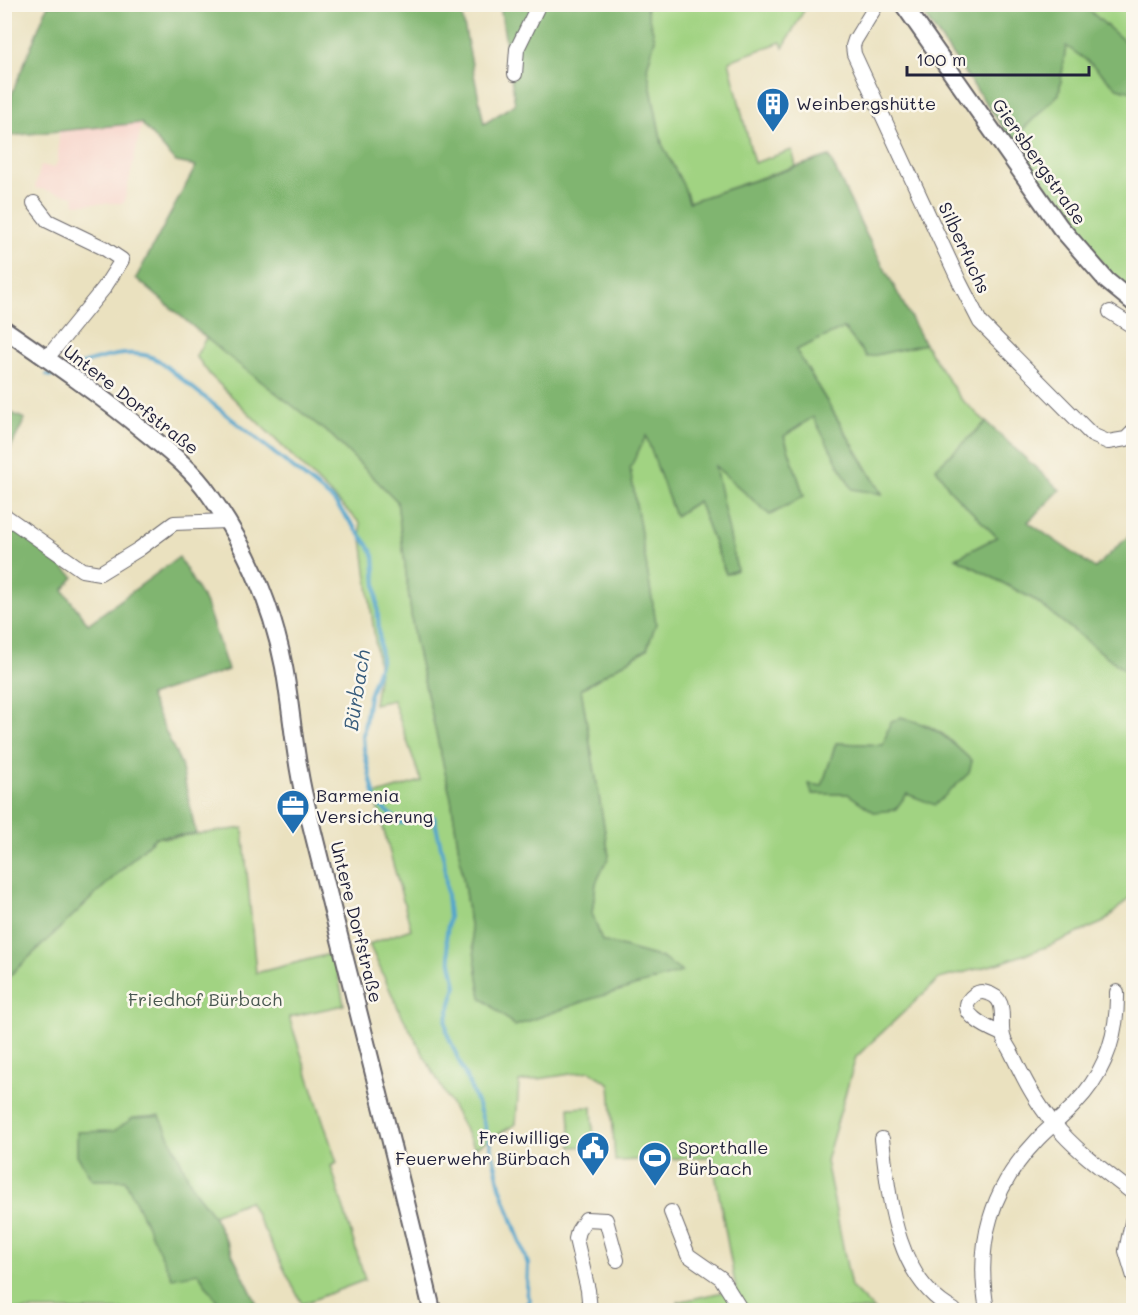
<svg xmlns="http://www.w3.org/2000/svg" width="1138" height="1315" font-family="Mali,sans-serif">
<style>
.built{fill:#f7d1c8}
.green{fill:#a1d382;stroke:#627a5e;stroke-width:1.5;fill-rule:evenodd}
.forest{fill:#80b570;stroke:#516c56;stroke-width:1.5}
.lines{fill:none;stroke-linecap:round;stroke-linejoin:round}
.stream{stroke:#51a4cc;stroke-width:4}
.minor-casing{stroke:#686569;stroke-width:16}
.tertiary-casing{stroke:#686569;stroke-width:20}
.minor{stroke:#fff;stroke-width:14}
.tertiary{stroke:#fff;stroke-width:16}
.labels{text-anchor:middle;stroke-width:5;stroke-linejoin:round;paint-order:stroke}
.poi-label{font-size:18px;fill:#22223b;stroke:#fbf7ec;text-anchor:start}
.street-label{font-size:18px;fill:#22223b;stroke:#fbf7ec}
.park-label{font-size:18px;fill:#485750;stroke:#fbf7ec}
.water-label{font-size:20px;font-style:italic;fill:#375c7c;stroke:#fbf7ec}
</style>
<rect width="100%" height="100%" fill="#fbf7ec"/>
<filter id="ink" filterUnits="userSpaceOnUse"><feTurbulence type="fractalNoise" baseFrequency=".0167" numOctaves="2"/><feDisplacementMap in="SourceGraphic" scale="12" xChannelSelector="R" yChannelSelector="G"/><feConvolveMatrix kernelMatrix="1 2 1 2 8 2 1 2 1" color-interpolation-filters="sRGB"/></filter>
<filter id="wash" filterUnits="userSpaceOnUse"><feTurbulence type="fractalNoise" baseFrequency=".008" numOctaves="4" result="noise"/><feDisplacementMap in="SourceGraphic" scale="24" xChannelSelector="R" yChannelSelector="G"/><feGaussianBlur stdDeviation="1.35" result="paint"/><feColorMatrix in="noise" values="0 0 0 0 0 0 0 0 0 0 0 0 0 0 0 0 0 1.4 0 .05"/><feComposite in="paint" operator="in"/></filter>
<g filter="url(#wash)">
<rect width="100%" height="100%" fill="#eae1bf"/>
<path class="built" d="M142,123L124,203L75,204L74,196L35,188L41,165L54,168L58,161L59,131Z"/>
<g class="green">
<path d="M645,5H807L783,48L781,42L729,61L754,163L792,150L796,166L689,202L684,187L662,144L647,68L655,39Z"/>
<path d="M1083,5H1125L1133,12V49Z"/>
<path d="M1066,46L1089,62L1117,88L1133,92V294L1114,279L1012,140L1059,94Z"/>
<path d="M844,328L867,357L925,344L960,398L986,422L936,468L951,491L997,537L956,558L1033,599L1128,673L1133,666V894L1104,922L1046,947L1000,963L939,979L856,1057L826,1161L851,1287L874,1310H684L678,1302L736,1289L712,1157L615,1161L610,1084L590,1071L519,1082L516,1124L475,1148L399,1010L369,944L411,929L374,795L421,781L393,700L374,704L379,672L360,523L210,375L196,356L206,338L332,436L397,501L414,637L451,798L481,997L515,1026L585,1001L662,958L602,941L592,913L596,883L609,856L581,689L647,649L656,623L630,468L646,435L675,516L698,501L726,574L737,570L714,465L770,515L804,496L784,436L814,416L852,489L882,493L796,350ZM890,723L925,724L943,734L972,761L874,812L848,794H813L810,784L822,786L836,743L883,745Z"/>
<path d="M243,828L256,973L334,953L344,1005L289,1017L337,1163L331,1166L365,1280L302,1304L249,1201L213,1215L260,1310H5V980L156,837L167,838Z"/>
<path d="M592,1107L594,1146L571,1147L569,1108Z"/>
</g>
<g class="forest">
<path d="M645,4L655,39L647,68L662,144L684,187L689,202L829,156L866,234L925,344L867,357L844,328L796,350L882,494L852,489L813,417L784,436L804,496L770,515L715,466L737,570L726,574L698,501L675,516L646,436L630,468L656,623L647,649L581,689L609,856L596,883L592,913L602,941L662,958L682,972L585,1001L515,1026L481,997L451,798L414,637L397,501L332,436L224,353L136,278L196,166L176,162L141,123L9,136L11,96L48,5H460L484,124L515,104L500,5Z"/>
<path d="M917,5H1083L1133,49V92L1117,88L1089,62L1066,46L1059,94L1012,140Z"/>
<path d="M5,410L25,419L5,459Z"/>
<path d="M986,422L1060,490L1028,522L1095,568L1133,532L1134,666L1128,673L1033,599L956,558L997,537L951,491L936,468Z"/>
<path d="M5,523L15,528L74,577L63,590L88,624L179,557L206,604L228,670L149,696L181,764L196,834L156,837L5,980Z"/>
<path d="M901,717C937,727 945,736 972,761L969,773L935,805L907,794L895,810L874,812L848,794H812L809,784L822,786L836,743L883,745L890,723Z"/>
<path d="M160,1116L194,1190L213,1215L256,1302L244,1310L217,1301L198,1273L172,1278L125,1180H92L77,1155V1132L114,1131L133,1118Z"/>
</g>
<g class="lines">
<g class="stream">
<path d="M79,365C103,357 134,347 158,360L333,500L369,546L374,556L381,661L369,696L363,735L364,749L375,798L380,806L401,823L434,817L444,860L449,918L446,939L456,986L446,1021L447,1033L478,1105L490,1142L500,1186L528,1264L527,1293L530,1300L521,1310"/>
<path d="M47,375L52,376"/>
</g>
</g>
</g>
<g filter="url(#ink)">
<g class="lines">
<g class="minor-casing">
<g id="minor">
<path d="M877,4L855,40L853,46L854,54L960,283L980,322L1092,435L1108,442L1126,439L1134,431"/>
<path d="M515,74L517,49L539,4"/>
<path d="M34,203L48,221L104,248L122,260L104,288L47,358"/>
<path d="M1110,312L1134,327"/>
<path d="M4,515L82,570L100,573L139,549L174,523L227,521"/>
<path d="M1002,1034C990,1029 951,1012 974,995C978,992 982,991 987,993C1009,998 999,1021 1003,1036C1004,1041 1008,1047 1011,1052C1023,1077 1036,1103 1054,1124C1076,1151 1106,1172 1134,1194"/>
<path d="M882,1139C889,1197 895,1279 954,1310"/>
<path d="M671,1212L688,1255L721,1278L741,1310"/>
<path d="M1134,1213L1126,1251L1134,1277"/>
<path d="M590,1310L588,1290L576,1239L578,1231L586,1219L606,1220L617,1260"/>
<path d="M987,1310C975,1243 991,1188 1038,1139C1050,1126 1064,1117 1075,1104C1105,1073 1118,1035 1117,992"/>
</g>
</g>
<g class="tertiary-casing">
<g id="tertiary">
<path d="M903,4L1060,227L1107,281L1134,303"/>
<path d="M4,329C52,362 100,395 145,432C167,450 192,469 209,494C246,546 272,604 284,667C292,711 294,756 305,800C347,970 392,1140 432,1310"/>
</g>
</g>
<use href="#minor" class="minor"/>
<use href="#tertiary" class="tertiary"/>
</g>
</g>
<defs>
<g id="building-pin" transform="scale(1.725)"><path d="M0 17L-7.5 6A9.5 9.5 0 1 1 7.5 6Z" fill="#1f6fb2" stroke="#fbf7ec"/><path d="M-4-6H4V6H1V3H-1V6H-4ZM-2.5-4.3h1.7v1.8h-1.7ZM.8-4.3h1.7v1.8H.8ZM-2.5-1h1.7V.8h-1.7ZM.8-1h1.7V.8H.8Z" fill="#fff"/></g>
<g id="office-pin" transform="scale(1.725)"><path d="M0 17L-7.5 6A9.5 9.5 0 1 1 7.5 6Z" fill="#1f6fb2" stroke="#fbf7ec"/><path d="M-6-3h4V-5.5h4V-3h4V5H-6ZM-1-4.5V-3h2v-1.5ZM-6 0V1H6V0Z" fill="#fff"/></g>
<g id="civic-pin" transform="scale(1.725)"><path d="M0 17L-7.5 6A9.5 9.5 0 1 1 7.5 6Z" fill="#1f6fb2" stroke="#fbf7ec"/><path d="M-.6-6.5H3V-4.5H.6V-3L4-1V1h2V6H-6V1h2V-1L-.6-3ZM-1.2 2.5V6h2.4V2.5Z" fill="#fff"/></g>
<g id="stadium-pin" transform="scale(1.725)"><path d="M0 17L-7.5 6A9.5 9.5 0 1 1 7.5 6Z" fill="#1f6fb2" stroke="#fbf7ec"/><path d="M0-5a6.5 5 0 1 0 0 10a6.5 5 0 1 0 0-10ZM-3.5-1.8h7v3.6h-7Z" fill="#fff"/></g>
</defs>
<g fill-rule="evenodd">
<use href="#building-pin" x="773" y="104"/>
<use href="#office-pin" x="293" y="806"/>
<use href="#civic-pin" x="593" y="1148"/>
<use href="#stadium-pin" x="655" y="1158"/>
</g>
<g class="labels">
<g class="poi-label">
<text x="796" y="110">Weinbergshütte</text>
<text x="316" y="802">Barmenia<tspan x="316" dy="21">Versicherung</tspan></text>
<text x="570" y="1144" text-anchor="end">Freiwillige<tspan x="570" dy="21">Feuerwehr Bürbach</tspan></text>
<text x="678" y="1154">Sporthalle<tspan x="678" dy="21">Bürbach</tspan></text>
</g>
<g class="street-label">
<text transform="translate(1039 162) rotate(55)" y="6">Giersbergstraße</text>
<text transform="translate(964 248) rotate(65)" y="6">Silberfuchs</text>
<text transform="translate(131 400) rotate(38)" y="6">Untere Dorfstraße</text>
<text transform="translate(356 922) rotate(76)" y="6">Untere Dorfstraße</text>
</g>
<g class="park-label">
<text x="205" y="1006">Friedhof Bürbach</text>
</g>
<g class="water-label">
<text transform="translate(357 690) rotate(-81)" y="7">Bürbach</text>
</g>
</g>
<rect width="1138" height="1315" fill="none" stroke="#fbf7ec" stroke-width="24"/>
<path d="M907 66v9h182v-9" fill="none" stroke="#22223b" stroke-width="3"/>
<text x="916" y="66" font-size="18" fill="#22223b" stroke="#fbf7ec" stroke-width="4.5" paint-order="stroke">100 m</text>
</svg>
